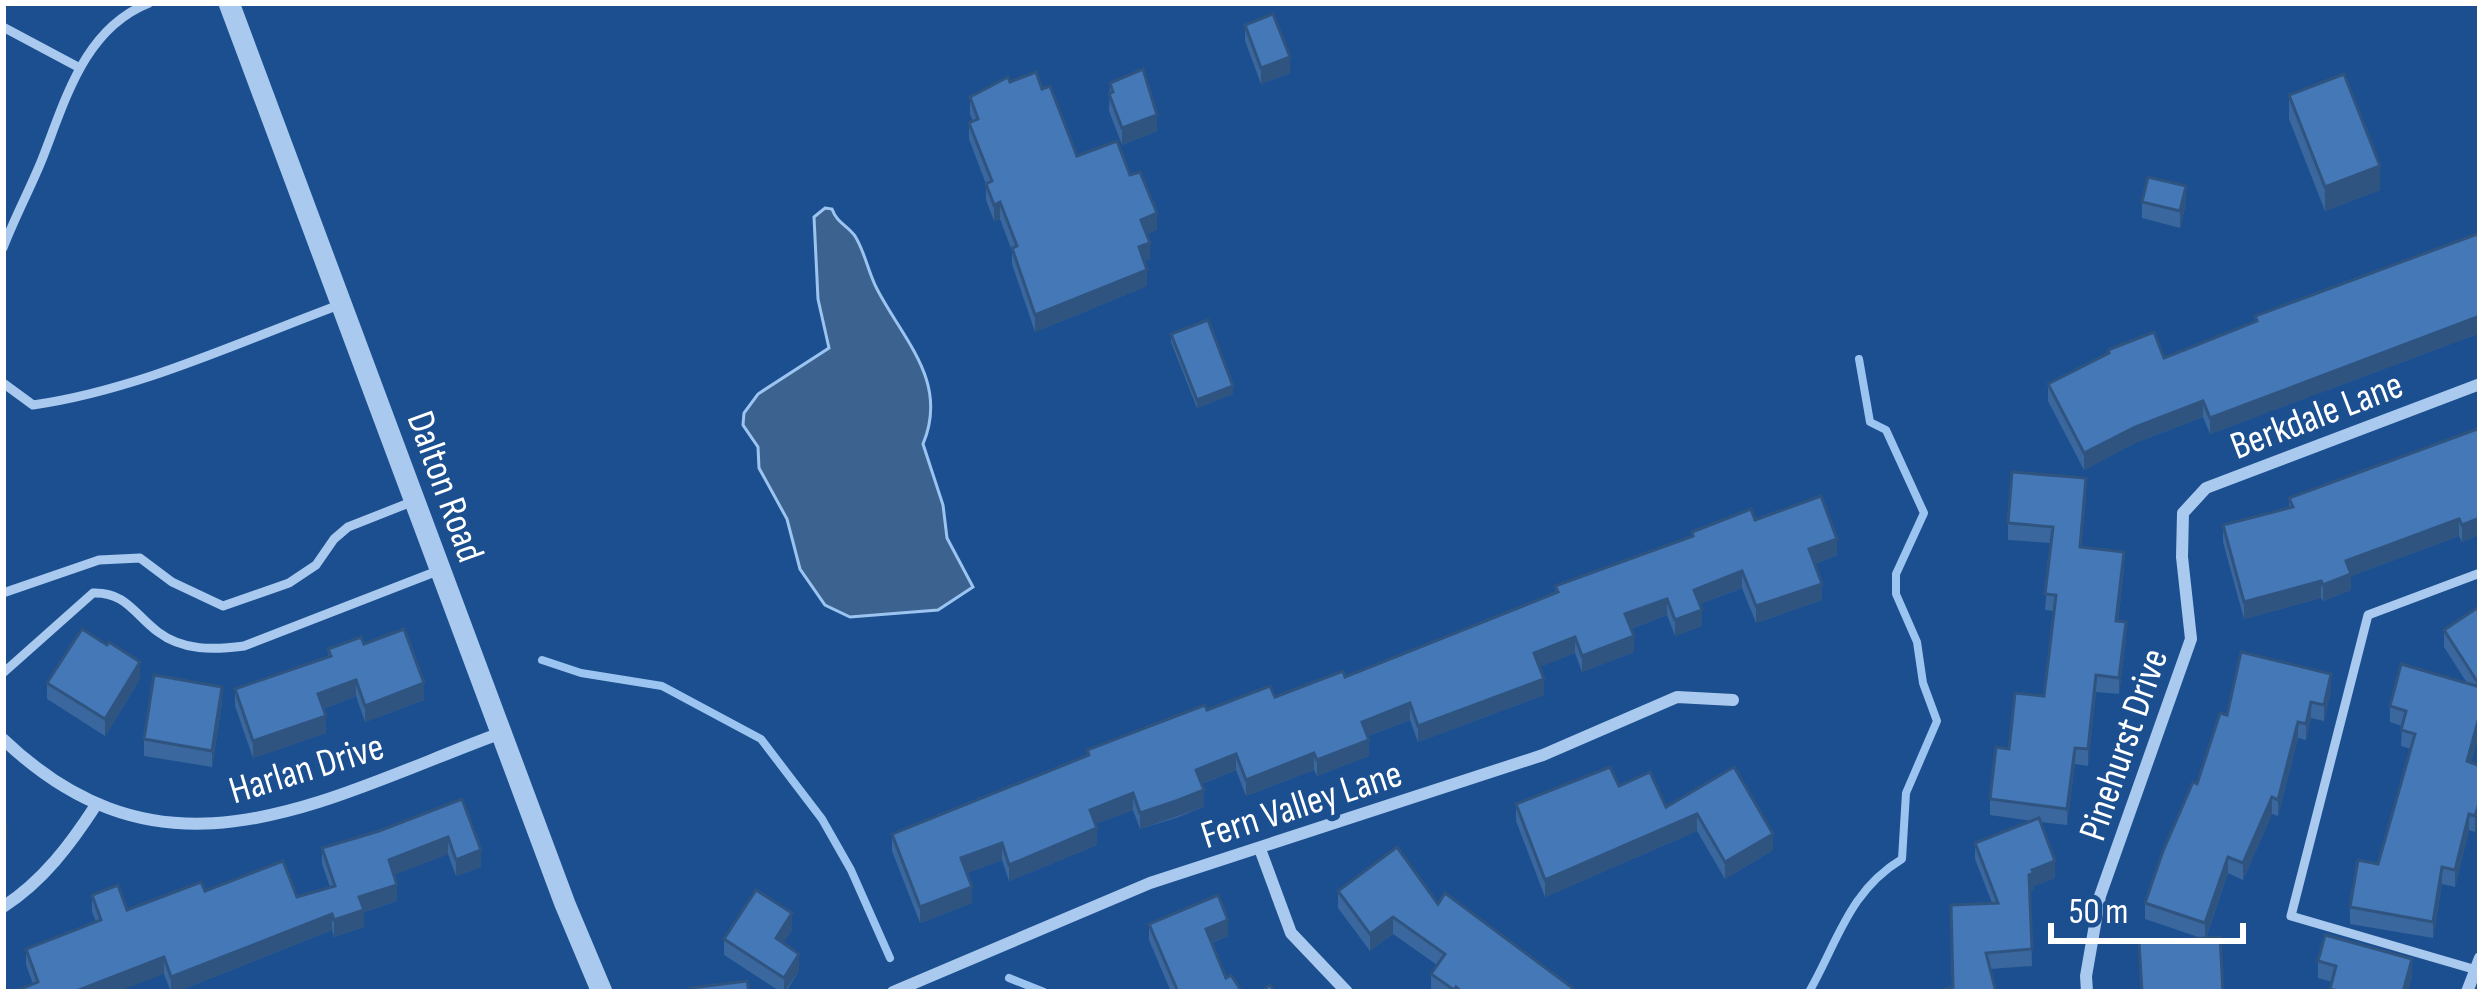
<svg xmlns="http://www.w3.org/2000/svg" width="2483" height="995" font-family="'Sofia Sans Condensed',sans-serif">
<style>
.water{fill:#3c6290;stroke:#9cc4f0;stroke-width:3}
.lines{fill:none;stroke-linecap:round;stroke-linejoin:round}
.stream{stroke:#9cc4f0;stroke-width:8}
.service{stroke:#a9c9ee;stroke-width:9}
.minor{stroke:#a9c9ee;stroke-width:12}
.tertiary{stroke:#a9c9ee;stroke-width:21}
.wall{fill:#3a679d}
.shaded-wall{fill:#305480}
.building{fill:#4478b7;stroke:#305480;stroke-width:3}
.labels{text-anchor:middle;stroke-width:12;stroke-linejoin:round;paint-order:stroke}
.street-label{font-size:39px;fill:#fff;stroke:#1b4f8f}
</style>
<rect width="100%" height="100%" fill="#1b4f8f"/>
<path class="water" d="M825,208L832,209C837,223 847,225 855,236C865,252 868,272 877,289C904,341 949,382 923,444L943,505L947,538L973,587L938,610L850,617L825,605L800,569L787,519L759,468L758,447L743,425L744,413L758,394L829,348L818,299L814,217Z"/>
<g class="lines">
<g class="stream">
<path d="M542,660L581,673L662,686L761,739L822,819L851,870L890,958"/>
<path d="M1009,978L1044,992"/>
<path d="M1809,992C1838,941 1849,891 1902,859L1906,793L1937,721L1923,683L1917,642L1896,594V574L1924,513L1886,430L1870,422L1859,359"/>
</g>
<g class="service">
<path d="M3,27L78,67"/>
<path d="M3,248C14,219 29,191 41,162C65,102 83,29 149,3"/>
<path d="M3,383L33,405C138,390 239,342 339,305"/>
<path d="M3,593L99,560L140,558L172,582L223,606L289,583L316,565L334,539L348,527L414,501"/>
<path d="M3,673L93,593C126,592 134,614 158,632C183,651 214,650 244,646L440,570"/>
<path d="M2473,969L2291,916L2368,615L2480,573"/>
</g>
<g class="minor">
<path d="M3,739C167,896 322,799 501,733"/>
<path d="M1260,849L1291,933L1347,992"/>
<path d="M3,907C43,881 70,845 96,805"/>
<path d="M893,992L1150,883L1543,755L1677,697L1733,700"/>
<path d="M2087,992L2086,976L2100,896L2191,639L2182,557L2183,513L2206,488L2480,384"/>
<path d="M2467,992L2480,958"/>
</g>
<path class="tertiary" d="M229,3L565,904L602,992"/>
</g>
<g class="wall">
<path d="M1245,25L1290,73L1261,84L1245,41Z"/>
<path d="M1010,82L1042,89L1077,156L1130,175L1157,230L1146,234L1150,259L1144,261L1147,286L1035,332L1012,264V251L1000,219L994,221L986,200V184L969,139V123L973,121L970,114V97Z"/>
<path d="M1110,83L1157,131L1122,145L1109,111Z"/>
<path d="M2289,95L2380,190L2325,211L2289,119Z"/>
<path d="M2142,202L2186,203L2180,228L2142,218Z"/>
<path d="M2480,233V333L2210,434L2203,417L2135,443L2084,470L2048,401V384L2108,354V350L2164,358L2255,322V316Z"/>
<path d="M1171,334L1233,394L1197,408L1171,342Z"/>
<path d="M2480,428V534L2462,542L2459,536L2351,576V590L2323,601L2321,598L2244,619L2223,542V525L2289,507V498Z"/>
<path d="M2086,495L2081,547L2124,569L2118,621L2126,638L2119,694L2096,692L2088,766L2075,764L2067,825L2040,822L2055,878L2034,886V890L2030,891L2032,966L1990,969L1953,987L1992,903L1975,859V843L2032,821L1990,815V799L2009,749L2044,696L2054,611L2045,610L2051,543L2008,540V523Z"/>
<path d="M1755,520L1837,555L1815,564L1822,600L1756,623L1742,588L1700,604L1702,626L1675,636L1667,615L1631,629L1634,652L1582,672L1575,653L1539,667L1544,695L1418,742L1410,720L1368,736L1369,756L1317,776L1314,770L1246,796L1236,770L1202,784L1204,807L1176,818L1140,829L1133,810L1095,824L1097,845L1009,881L1002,860L967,873L972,903L920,923L892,851V834L1087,755V750L1207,710L1275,697L1345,677L1555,592V586L1692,536V532Z"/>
<path d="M2480,606V731L2471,763L2480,766V817L2475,832L2469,830L2455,887L2442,884L2433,938L2350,924V907L2378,864L2411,749L2401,746L2402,726L2390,722V706L2467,683L2444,647V630Z"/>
<path d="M364,644L424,700L365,722L356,696L323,709L326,733L253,758L235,706V689L328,657V649Z"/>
<path d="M140,679L105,736L47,699V683Z"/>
<path d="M2331,690L2324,721L2311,718L2306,740L2298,738L2278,816L2272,814L2243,880L2228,873L2206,938L2223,992H2141L2139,942L2201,938L2145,919V903L2227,715Z"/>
<path d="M222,703L212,767L144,756V739Z"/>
<path d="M1734,767L1773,850L1725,879L1697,831L1545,897L1516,821V804L1619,786L1666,807Z"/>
<path d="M462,799L481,867L456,876L448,854L393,875L397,901L364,912V927L334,937L332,930L176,992H171L164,974L33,984L26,965V949L96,922L92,912V895L127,910L205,891L297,897L330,887L322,864V848L379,831Z"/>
<path d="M1338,891L1438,904L1578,992H1433L1431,991V974L1437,965L1393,934L1370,951L1338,908Z"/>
<path d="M1149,924L1228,936L1212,943L1226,978L1242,992H1171L1149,940Z"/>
<path d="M792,930L783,943L799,971L786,992H781L724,955V939Z"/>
<path d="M2318,961L2412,975L2408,992H2330L2332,982L2318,978Z"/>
</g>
<g class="shaded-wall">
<path d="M1290,57V73L1261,84V68Z"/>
<path d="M1157,115V131L1122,145V128Z"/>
<path d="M2380,166V190L2325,211V187Z"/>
<path d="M2186,186V203L2180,228V211Z"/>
<path d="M1000,202V219L994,221V205Z"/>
<path d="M1157,213V230L1141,237V220Z"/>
<path d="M1150,243V259L1139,263V247Z"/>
<path d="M1147,270V286L1035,332V315Z"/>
<path d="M2480,316V333L2210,434V418Z"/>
<path d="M1233,386V394L1197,408V400Z"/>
<path d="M2203,401V417L2135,443L2084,470V453L2135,427Z"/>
<path d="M2480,518V534L2462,542V525Z"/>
<path d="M2459,519V536L2351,576V590L2323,601V585L2346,561Z"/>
<path d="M1837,539V555L1809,566V549Z"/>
<path d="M2124,552V569L2116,637V621Z"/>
<path d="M1742,571V588L1694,606V590Z"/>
<path d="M2321,581V598L2244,619V602Z"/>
<path d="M1822,584V600L1756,623V606Z"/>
<path d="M1667,599V615L1625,631V614Z"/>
<path d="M1702,610V626L1675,636V620Z"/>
<path d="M2126,622V638L2119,694V678Z"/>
<path d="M1634,636V652L1582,672V656Z"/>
<path d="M1575,637V653L1534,669V653Z"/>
<path d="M140,662V679L105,736V719Z"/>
<path d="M2331,674V690L2324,721V705Z"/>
<path d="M2096,675V692L2088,766V749Z"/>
<path d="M1544,679V695L1418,742V726Z"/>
<path d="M356,680V696L318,711V694Z"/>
<path d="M424,683V700L365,722V706Z"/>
<path d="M222,687V703L212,767V751Z"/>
<path d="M2311,702V718L2306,740V724Z"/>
<path d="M1410,703V720L1362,738V722Z"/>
<path d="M2480,714V731L2467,778V761Z"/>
<path d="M326,716V733L253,758V741Z"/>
<path d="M2298,722V738L2278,816V800Z"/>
<path d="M1369,740V756L1317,776V760Z"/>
<path d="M2075,748V764L2067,825V809Z"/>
<path d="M1314,753V770L1246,796V780Z"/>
<path d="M1236,754V770L1196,786V770Z"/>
<path d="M1204,790V807L1140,829V813Z"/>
<path d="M1133,793V810L1090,826V810Z"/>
<path d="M2272,797V814L2243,880V863Z"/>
<path d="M2480,801V817L2475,832V816Z"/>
<path d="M1697,814V831L1545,897V880Z"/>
<path d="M2469,814V830L2455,887V870Z"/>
<path d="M7,823V840L3,842V825Z"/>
<path d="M1097,828V845L1009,881V865Z"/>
<path d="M1773,834V850L1725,879V862Z"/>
<path d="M448,837V854L389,877V860Z"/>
<path d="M1002,843V860L961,875V858Z"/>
<path d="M481,850V867L456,876V860Z"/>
<path d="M2228,857V873L2205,940V923Z"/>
<path d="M2055,861V878L2034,886V890L2029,892V875L2032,870Z"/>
<path d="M2442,867V884L2433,938V922Z"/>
<path d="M397,885V901L364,912V927L334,937V920L359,897Z"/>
<path d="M972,887V903L920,923V907Z"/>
<path d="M792,913V930L776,955V938Z"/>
<path d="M332,914V930L176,992H171V977Z"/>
<path d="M1393,917V934L1370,951V934Z"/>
<path d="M1228,920V936L1206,945V929Z"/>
<path d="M799,954V971L784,992V978Z"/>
<path d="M164,957V974L116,992H74Z"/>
<path d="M2412,959V975L2408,992H2403Z"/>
</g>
<g class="building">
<path d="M1273,14L1290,57L1261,68L1245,25Z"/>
<path d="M1143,69L1157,115L1122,128L1109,94L1113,92L1110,83Z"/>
<path d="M1036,72L1042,89L1050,86L1077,156L1117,141L1130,175L1140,172L1157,213L1141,220L1150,243L1139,247L1147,270L1035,315L1012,248L1017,246L1000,202L994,205L986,184L992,181L969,123L978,119L970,97L1008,77L1010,82Z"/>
<path d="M2344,74L2380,166L2325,187L2289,95Z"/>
<path d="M2148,177L2186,186L2180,211L2142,202Z"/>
<path d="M2480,233V316L2210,418L2203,401L2135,427L2084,453L2048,384L2109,353L2108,350L2154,332L2164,358L2257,321L2255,316Z"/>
<path d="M1208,320L1233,386L1197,400L1171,334Z"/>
<path d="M2480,428V518L2462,525L2459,519L2346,561L2351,574L2323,585L2321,581L2244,602L2223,525L2293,507L2289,498Z"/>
<path d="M2012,472L2086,478L2080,547L2124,552L2116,621L2126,622L2119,678L2096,675L2088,749L2075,748L2067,809L1990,799L1996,747L2009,749L2015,693L2044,696L2056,595L2045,594L2053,527L2008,523Z"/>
<path d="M1821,496L1837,539L1809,549L1822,584L1756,606L1742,571L1694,590L1702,610L1675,620L1667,599L1625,614L1634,636L1582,656L1575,637L1534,653L1544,679L1418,726L1410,703L1362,722L1369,740L1317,760L1314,753L1246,780L1236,754L1196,770L1204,790L1176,801L1140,813L1133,793L1090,810L1097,828L1009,865L1002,843L961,858L972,887L920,907L892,834L1089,755L1087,750L1205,705L1207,710L1270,686L1275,697L1343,671L1345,677L1558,592L1555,586L1693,536L1692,532L1751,509L1755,520Z"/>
<path d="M2480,606V686L2444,630Z"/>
<path d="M82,629L107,645L109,642L140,662L105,719L47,683Z"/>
<path d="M404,629L424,683L365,706L356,680L318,694L326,716L253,741L235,689L331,656L328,649L361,637L364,644Z"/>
<path d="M2241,652L2331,674L2324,705L2311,702L2306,724L2298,722L2278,800L2272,797L2243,863L2228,857L2205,923L2145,903L2163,851L2193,782L2197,784L2220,713L2227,715Z"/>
<path d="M2401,664L2480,687V714L2467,761L2480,766V801L2475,816L2469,814L2455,870L2442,867L2433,922L2350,907L2358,860L2378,864L2415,734L2401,730L2406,711L2390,706Z"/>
<path d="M154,675L222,687L212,751L144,739Z"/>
<path d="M1610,767L1619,786L1650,772L1666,807L1734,767L1773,834L1725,862L1697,814L1545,880L1516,804Z"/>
<path d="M462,799L481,850L456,860L448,837L389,860L397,885L359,897L364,910L334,920L332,914L171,977L164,957L74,992H13L38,982L26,949L101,920L92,895L118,885L127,910L201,882L205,891L283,861L297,897L335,886L322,848L379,831Z"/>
<path d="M2039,818L2055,861L2032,870L2034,873L2029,875L2032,949L1986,953L1996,992H1935L1953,987L1951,905L1998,903L1975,843Z"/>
<path d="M1397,847L1438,904L1445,893L1578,992H1462L1456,987L1454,990L1431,974L1445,954L1393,917L1370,934L1338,891Z"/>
<path d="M756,890L792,913L776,938L799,954L784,978L724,939Z"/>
<path d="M1218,895L1228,920L1206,929L1226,978L1231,975L1242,992H1178L1149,924Z"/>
<path d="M2325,935L2412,959L2403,992H2343L2330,989L2336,966L2318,961Z"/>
<path d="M2220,937L2223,992H2142L2139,942Z"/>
<path d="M747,981L749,992H691V988Z"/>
<path d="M1270,985L1275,992H1260Z"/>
</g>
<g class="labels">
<g class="street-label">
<text transform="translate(2316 414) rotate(-21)" y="14">Berkdale Lane</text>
<text transform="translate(447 486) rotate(70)" y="14">Dalton Road</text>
<text transform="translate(2122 744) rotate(-71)" y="14">Pinehurst Drive</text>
<text transform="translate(306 767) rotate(-17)" y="14">Harlan Drive</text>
<text transform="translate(1301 803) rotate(-18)" y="14">Fern Valley Lane</text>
</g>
</g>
<rect width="2483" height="995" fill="none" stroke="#ffffff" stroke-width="12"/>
<path d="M2051 923v18h192v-18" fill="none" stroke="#ffffff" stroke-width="6"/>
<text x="2069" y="923" font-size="36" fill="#ffffff" stroke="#1b4f8f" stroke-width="9" paint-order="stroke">50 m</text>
</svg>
